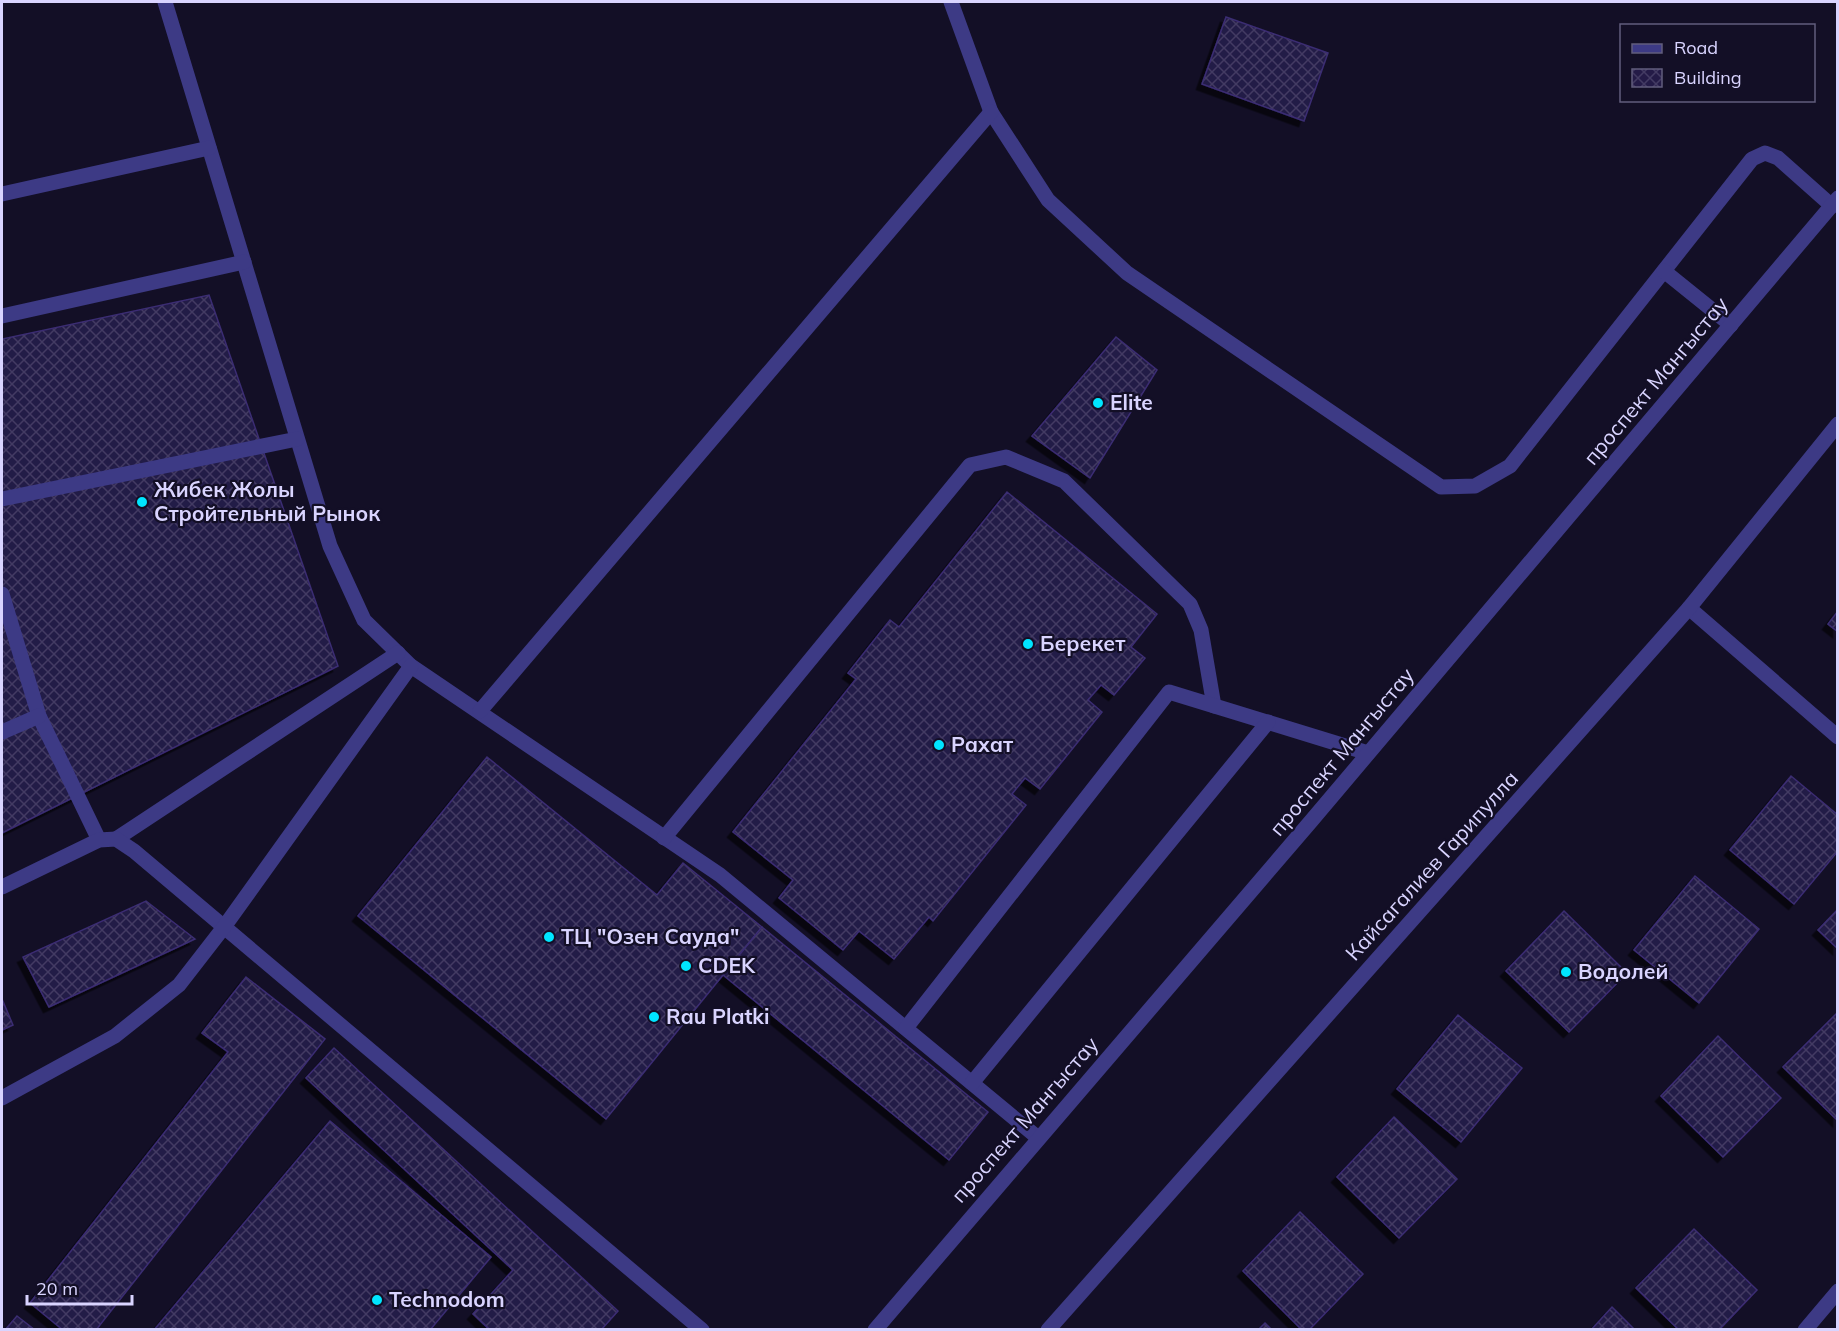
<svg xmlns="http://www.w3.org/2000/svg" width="1839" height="1331" font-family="Mulish,sans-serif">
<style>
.building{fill:url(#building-cross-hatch);stroke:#3b2d73;stroke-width:1.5;filter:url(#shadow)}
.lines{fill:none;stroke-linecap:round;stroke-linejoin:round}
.service{stroke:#3d3a85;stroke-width:15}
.minor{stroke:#3d3a85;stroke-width:15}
.tertiary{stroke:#3d3a85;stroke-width:15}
.poi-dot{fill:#00e5ff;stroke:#130f26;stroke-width:2}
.labels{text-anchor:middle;stroke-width:4.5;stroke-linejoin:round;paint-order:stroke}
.street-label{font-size:21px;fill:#d9d4ff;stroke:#130f26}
.poi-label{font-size:21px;font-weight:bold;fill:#d9d4ff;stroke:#130f26;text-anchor:start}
</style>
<defs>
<pattern id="building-cross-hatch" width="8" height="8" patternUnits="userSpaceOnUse" patternTransform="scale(1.5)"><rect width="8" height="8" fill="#241b47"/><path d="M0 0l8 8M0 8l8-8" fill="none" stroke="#433b63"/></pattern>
<filter id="shadow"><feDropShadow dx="-5.5" dy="5.5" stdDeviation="0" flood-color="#0009"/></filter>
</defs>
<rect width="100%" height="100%" fill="#130f26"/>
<g class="building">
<path d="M1226,17L1328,53L1304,121L1202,84Z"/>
<path d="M209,295L338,666L2,833V339Z"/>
<path d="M1116,337L1157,370L1090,478L1032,436Z"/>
<path d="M1007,492L1157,614L1131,647L1145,658L1114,695L1101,685L1088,700L1102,712L1040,789L1025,778L1012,794L1026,805L933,921L929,917L894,959L859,931L843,950L779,898L793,880L733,832L856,679L848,673L890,620L899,627Z"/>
<path d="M1838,611V632L1828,624Z"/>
<path d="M487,757L657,895L683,863L762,927L606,1119L358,916Z"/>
<path d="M1791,776L1838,815V851L1794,904L1730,850Z"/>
<path d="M1695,876L1759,929L1699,1003L1634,950Z"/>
<path d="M146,901L195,939L49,1007L23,957Z"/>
<path d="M1838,909V949L1818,930Z"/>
<path d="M1564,911L1627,973L1569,1032L1506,971Z"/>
<path d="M762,927L988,1112L949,1160L723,975Z"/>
<path d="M246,977L325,1039L96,1330H63L30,1303L228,1052L202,1033Z"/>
<path d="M2,999L13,1025L2,1030Z"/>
<path d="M1838,1012V1121L1783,1067Z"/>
<path d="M1458,1015L1522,1068L1461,1142L1397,1089Z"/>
<path d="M1718,1036L1781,1098L1723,1157L1661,1096Z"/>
<path d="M334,1048L618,1311L601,1330H490L473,1314L513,1270L306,1078Z"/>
<path d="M1394,1117L1457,1179L1399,1238L1337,1177Z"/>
<path d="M330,1121L491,1257L430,1330H154Z"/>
<path d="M1300,1212L1363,1274L1309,1330H1302L1243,1271Z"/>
<path d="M1694,1229L1757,1290L1719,1330H1679L1636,1288Z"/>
<path d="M1612,1307L1635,1330H1591Z"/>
<path d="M17,1316L35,1330H5Z"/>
<path d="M1265,1323L1272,1330H1258Z"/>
</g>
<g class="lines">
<g class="service">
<path d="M165,2L330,546L364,620L411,666L720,875L1037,1137"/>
<path d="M951,2L991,112L1048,200L1127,273L1441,487L1475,486L1510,466L1752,159L1765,153L1778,158L1832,206"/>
<path d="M2,194L209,148"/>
<path d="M1664,271L1731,325"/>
<path d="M2,316L244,262"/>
<path d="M2,499L297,439"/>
<path d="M2,594L39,716L99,840"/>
<path d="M480,711L991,112"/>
<path d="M2,732L39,716"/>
<path d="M664,838L970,465L1006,457L1064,481L1190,604L1201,630L1214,706"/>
<path d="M116,839L398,653"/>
<path d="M2,887L99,840L116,839L134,851L702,1330"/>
<path d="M906,1028L1169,692L1368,753"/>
<path d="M972,1083L1268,722"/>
<path d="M2,1098L115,1036L179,985L224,927L411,666"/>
</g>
<g class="minor">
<path d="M1689,608L1838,737"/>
<path d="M1048,1330L1689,608L1838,424"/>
<path d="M1805,1330L1838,1291"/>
</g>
<path class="tertiary" d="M875,1330L1312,820L1838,198"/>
</g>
<g class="poi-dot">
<circle cx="1098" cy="403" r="6"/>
<circle cx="142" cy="502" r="6"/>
<circle cx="1028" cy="644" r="6"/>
<circle cx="939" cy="745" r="6"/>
<circle cx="549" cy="937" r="6"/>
<circle cx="686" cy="966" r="6"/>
<circle cx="1566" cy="972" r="6"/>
<circle cx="654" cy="1017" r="6"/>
<circle cx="377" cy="1300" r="6"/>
</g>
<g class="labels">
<g class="street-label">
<text transform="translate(1656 381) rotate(-50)" y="7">проспект Мангыстау</text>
<text transform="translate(1342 752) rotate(-50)" y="7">проспект Мангыстау</text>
<text transform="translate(1432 866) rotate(-48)" y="7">Кайсагалиев Гарипулла</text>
<text transform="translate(1025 1120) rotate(-49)" y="7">проспект Мангыстау</text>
</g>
<g class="poi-label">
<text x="1110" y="410">Elite</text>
<text x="154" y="497">Жибек Жолы<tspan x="154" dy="24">Стройтельный Рынок</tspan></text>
<text x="1040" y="651">Берекет</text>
<text x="951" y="752">Рахат</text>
<text x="561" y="944">ТЦ "Озен Сауда"</text>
<text x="698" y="973">CDEK</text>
<text x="1578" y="979">Водолей</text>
<text x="666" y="1024">Rau Platki</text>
<text x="389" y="1307">Technodom</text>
</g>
</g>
<rect width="1839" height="1331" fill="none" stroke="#d9d4ff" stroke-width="6"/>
<rect x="1620" y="24" width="195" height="78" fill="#130f26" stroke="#625e7d" stroke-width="1.5"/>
<rect x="1632" y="44" width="30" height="9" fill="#3d3a85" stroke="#625e7d" stroke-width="1.5"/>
<text x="1674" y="54" font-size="18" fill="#d9d4ff">Road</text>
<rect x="1632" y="69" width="30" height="18" fill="url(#building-cross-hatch)" stroke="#625e7d" stroke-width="1.5"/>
<text x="1674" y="84" font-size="18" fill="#d9d4ff">Building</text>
<path d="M27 1295v9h105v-9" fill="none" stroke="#d9d4ff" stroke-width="3"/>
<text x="36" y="1295" font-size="18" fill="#d9d4ff" stroke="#130f26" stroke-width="4.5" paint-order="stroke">20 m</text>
</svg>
